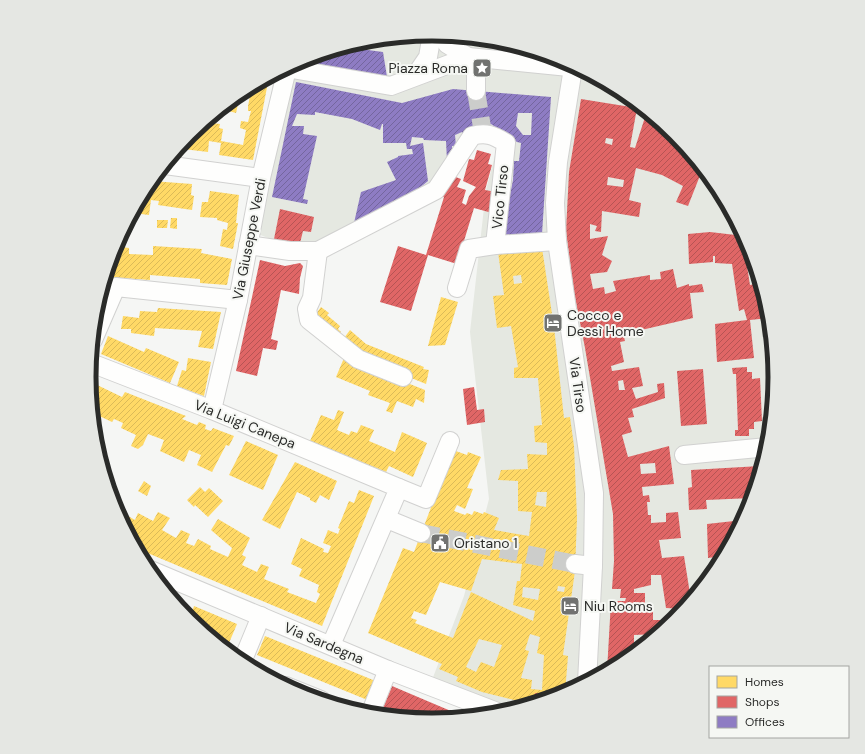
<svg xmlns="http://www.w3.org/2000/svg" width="865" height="754" font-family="'DM Sans',sans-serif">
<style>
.built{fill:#e5e8e1}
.homes{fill:url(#homes-hatch);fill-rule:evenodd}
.shops{fill:url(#shops-hatch);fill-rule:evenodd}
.offices{fill:url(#offices-hatch);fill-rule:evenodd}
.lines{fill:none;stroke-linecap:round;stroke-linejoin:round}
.minor-tunnel{stroke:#cccdcb;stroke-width:18;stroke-dasharray:18 9;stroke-linecap:butt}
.minor-casing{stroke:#d1d1d0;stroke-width:20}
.minor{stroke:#fefefd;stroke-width:18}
.labels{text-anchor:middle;stroke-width:4;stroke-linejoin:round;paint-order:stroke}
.poi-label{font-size:14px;fill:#2a2b29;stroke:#f5f7f3;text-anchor:start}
.street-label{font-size:14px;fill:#2a2b29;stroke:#f5f7f3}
.rim{fill:none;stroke:#2a2b29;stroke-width:5}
</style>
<defs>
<pattern id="homes-hatch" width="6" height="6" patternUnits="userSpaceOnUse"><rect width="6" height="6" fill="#ffd966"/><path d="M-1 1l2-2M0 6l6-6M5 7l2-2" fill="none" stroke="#dbba58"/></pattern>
<pattern id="shops-hatch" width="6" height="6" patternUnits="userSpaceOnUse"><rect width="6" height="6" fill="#e06666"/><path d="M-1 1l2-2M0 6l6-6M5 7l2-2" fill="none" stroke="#b65454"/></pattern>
<pattern id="offices-hatch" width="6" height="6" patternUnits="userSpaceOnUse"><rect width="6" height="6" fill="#8e7cc3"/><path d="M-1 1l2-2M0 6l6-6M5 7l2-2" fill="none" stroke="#74669e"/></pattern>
</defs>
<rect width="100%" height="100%" fill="#f5f6f4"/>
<path class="built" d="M433,34L500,41L564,60L623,92L675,135L718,187L749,246L769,310L775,377L769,444L749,508L718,568L675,620L623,662L564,694L499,713L470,716L472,708L432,680L464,596L489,499L470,332L486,190L499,140L475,143L404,217L358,239L286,245L253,232L274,75L301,60L366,41Z"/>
<g class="homes">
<path d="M269,77L253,160L219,155L221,143L209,141L208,152L183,149L184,142L190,134L203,124L211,125L212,123L220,124L219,128L223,129L221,141L243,145L246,130L240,128L241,121L248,122L251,111H248V106L251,91L246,90Z"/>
<path d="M229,102L238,104L236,113L221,109Z"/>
<path d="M152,181L192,184L191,195L194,196L192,210L158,205L159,201L151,200L149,215L133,213Z"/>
<path d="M210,191L239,195L236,223H238L233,249L220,246L223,229L227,230L228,223L217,220V218L200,217L202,202H208Z"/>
<path d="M171,218H177V229L170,228Z"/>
<path d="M157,220H168L167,228H157Z"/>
<path d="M119,240H123L122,247L129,248V254L153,255V246L202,249L201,253L232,259L227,285L200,283V279L150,275V280L106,277Z"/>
<path d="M542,248L554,327L564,418L570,417L574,446L577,518L575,571L563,655L568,656L565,693L530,704L482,692L456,681L458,677L439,669L442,664L368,633L403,548L414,552L453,450L467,455L468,452L481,457L467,488L473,489L465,509L457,505L454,511L465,515L467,513L472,515L474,511L483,514L484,512L499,518L494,530L529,536L532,512L518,511V481L498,480L501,470L528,469L527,454L547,455V443L535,442L534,426L542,425L538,378H514V368L518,367L511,326L497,328L493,296L504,295L498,252ZM521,275L522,283L514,284L513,276ZM537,492H547L546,507L535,505ZM482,559L522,564L520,581H517L513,605L535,611L533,621L471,592L453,638L415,623L417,620L411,618L414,611L426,615L440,582L471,591ZM558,586L565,587L564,592L557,591ZM523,587L540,589L538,600L522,597ZM530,634L540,637L537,653L544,655L542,690L531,689L532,680L521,678L529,651L525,650ZM479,639L502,645L494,667L481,662L476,672L466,667Z"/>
<path d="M441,297L458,302L445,345L428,346Z"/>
<path d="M321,307L329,313L327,315L340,326L338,329L341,332L336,338L312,319Z"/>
<path d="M158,308L221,312L213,349L198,347L202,331L155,328L154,336L131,333V329H121L123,316L139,318L140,311L157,312Z"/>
<path d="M350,330L366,344L424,367L423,369L429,370L426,384L399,373L341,342Z"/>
<path d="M108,336L144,352L146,348L179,362L170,383L101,354Z"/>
<path d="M188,358L211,362L204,396L177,386L182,370L186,371Z"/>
<path d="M344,358L425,390L424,403L416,399L413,407L397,401L392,413L386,411L390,403L368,395L370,391L336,377Z"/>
<path d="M93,383L122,397L125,392L186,416L182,419L197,425L199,422L206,425L205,429L211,431L213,428L234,436L229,446L226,445L212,472L197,465L201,455L189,450L184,462L160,451L164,440L148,434L143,445L138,449L131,446L136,435L121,428L123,423L114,419L112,422L93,413L91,388Z"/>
<path d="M338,410L344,412L337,430L349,435L351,431L357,433L361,425L374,430L369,441L395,452L402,432L427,443L413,477L389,466L386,472L310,441L321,415L334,420Z"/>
<path d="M246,441L278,455L263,490L229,475Z"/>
<path d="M295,462L337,481L329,500L320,495L316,503L310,500V498L297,492L280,529L262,520Z"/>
<path d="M144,481L151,486L147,496L138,491Z"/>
<path d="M200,487L205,492L209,488L223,501L208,517L195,505L194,507L187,500Z"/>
<path d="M359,490L374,496L322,626L138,549L114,504L123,508L121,512L135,520L138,513L153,521L158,512L170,518L162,530L176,538L181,530L190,534L186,543L194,546L198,539L211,546L210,549L228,557L232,548L211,530L218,519L250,538L242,555L246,557L242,565L257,572L261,564L269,567L264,579L289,589L287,592L316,603L320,594L317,592L319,585L299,576L302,569L291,564L301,538L324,549L323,552L328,553L331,546L323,543L328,530L338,534L340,529L338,528L349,501L354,503Z"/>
<path d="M194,606L237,624L229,643L209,635L190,619Z"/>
<path d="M265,636L378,682L370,701L257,655Z"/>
</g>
<g class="shops">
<path d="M581,99L637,108L630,147L635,148L647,111L658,120L703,168L688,206L676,202L683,186L662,175L636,168L629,200L641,203L639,217L602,211L601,232L595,231L597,226L590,224V239L608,236L602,255L612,261L607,272L590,274L593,289L604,287L605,294L616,291L613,281L650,275V280L661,279L660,272L673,269L677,288L689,284V286L702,284L704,292L690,293L693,318L637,331L638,335L624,337L625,341L620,342L624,362L611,366L612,371L639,367L643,386L632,388L636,399L658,392L657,384L664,383L665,398L632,409L634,417L628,418L632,432L622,435L628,457L669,446L674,484L642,487L643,496L649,495L650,502H647L648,515H651V523L666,522V513L678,512L681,538L659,540L662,558L684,556L691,600L684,609L666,608L661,575H651V585L634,589V593H645V608H653V620H674L657,634L634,635V646H643L623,662L607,671L611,601H625L626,598H620L621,589H612L614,561L613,514L585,348L574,292L566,231L569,172ZM606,138L613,139L612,145L605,143ZM608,177L624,180L623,187L607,185ZM623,380L625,390H619L618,381ZM655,463L656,473L641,474L640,464Z"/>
<path d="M477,150L491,154L488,164L492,165L485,190L496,192L492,213L474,208L457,264L428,255L411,311L380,302L398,246L426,255L444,197L440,196L453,176L461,179L457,187L466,190L462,203L466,205L469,196L476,187L463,181L469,159L474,160Z"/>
<path d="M280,209L314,217L311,232L303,231L300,243L273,244Z"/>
<path d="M710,232L744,236L749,246L768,306V318L750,320L754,358L717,362L715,324L747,320L744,309L739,311L732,264L715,263V256H713V262L689,264L688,234ZM752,259L755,284L750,285L746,260Z"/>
<path d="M260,260L285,266L300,263L303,266L300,278L299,294L281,290L271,339L278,341L276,350L263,348L257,376L236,371Z"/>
<path d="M747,367V372H752V379L760,378L762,421L754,422V429H749V436H735V430H738L736,374H733L732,368Z"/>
<path d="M703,369L707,424L681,426L677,371Z"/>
<path d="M474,387L477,410L484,409L485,422L467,425L463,389Z"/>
<path d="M760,466V472L752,498L706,500L707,509L689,510L688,488L692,487L691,470Z"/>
<path d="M743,520L724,556L708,558L707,524Z"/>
<path d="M392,686L465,717L432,720L380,715Z"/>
<path d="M535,693L553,697L533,703Z"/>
</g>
<g class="offices">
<path d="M345,47L383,52L387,77L298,62Z"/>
<path d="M296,82L402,103L453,89L551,97L542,234L507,239L502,234L513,180L514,161H519L521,143L517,142L491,124L482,127L463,137L462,132L455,135L456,146H452V154L447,161L446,141L424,140L423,138L412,137L410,146L423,143L428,181L402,202L354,223L361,192L396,180L387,162L398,157V156L413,154L412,149H407L406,143H383V124H382L380,130L352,119L315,112V115L297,114L292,126H304L303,134L317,136L303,199L308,200L307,204L272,197ZM518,113H532L531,135H523L516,126Z"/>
</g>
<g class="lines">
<g class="minor-tunnel">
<path d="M476,91L482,127"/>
<path d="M421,533L575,564"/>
</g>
<g class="minor-casing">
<g id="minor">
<path d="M441,35L447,44L468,57"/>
<path d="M476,58V91"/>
<path d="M286,68L391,86L468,57L579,68"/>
<path d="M573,68L558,162L555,203L557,241L594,493L593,566L587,682"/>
<path d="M415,76L428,57L432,34"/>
<path d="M165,165L261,178"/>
<path d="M248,245L290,251H318L436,190L472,136C486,132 493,135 506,143L495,245L557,241"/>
<path d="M318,251L312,298L307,309L309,320L358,359L403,377"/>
<path d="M457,288L469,249L495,245"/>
<path d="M93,340L116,287L238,300"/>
<path d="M91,363L212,410L399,488L331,645"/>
<path d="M212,410L238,300L261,178L287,69"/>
<path d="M684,455L768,447"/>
<path d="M399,488L426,499L450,441"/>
<path d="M387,519L421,533"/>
<path d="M575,564L593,566"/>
<path d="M148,569L388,670L500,713"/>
<path d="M242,662L261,616"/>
<path d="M286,686L321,700"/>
<path d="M370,714L388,670"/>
</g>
</g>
<use href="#minor" class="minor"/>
</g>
<defs>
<g id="sight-square" transform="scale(1)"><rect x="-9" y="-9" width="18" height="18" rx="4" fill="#717270" stroke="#f5f7f3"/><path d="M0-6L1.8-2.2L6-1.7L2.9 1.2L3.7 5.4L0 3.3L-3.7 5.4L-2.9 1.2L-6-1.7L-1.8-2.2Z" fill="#fff"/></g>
<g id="hotel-square" transform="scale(1)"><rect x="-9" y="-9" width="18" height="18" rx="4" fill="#717270" stroke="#f5f7f3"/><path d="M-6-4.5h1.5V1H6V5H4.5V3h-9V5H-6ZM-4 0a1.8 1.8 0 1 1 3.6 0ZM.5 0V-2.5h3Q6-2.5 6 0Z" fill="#fff"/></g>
<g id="civic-square" transform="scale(1)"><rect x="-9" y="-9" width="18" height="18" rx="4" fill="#717270" stroke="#f5f7f3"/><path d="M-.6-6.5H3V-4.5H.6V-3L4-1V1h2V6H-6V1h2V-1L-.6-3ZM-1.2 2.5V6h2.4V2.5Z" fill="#fff"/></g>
</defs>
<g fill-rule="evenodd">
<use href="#sight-square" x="482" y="68"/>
<use href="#hotel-square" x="553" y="323"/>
<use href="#civic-square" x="440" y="543"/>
<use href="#hotel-square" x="570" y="606"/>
</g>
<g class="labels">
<g class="poi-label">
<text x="468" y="73" text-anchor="end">Piazza Roma</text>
<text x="567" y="320">Cocco e<tspan x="567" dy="16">Dessì Home</tspan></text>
<text x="454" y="548">Oristano 1</text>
<text x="584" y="611">Niu Rooms</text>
</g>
<g class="street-label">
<text transform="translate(500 197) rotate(-84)" y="5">Vico Tirso</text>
<text transform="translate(249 239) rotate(-79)" y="5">Via Giuseppe Verdi</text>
<text transform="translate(578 385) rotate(82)" y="5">Via Tirso</text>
<text transform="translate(245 424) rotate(22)" y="5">Via Luigi Canepa</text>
<text transform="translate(324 643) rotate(23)" y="5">Via Sardegna</text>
</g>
</g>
<path d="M0 0H865V754H0ZM96 377a336 336 0 1 1 672 0a336 336 0 1 1-672 0Z" fill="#e5e7e3" fill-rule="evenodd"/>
<path class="rim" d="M96 377a336 336 0 1 1 672 0a336 336 0 1 1-672 0Z"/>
<rect x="709" y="666" width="140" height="72" fill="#f5f7f3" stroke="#a4a5a2"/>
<rect x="717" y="676" width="20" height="12" fill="#ffd966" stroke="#a4a5a2"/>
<text x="745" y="686" font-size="12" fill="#2a2b29">Homes</text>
<rect x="717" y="696" width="20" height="12" fill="#e06666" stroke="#a4a5a2"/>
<text x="745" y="706" font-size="12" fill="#2a2b29">Shops</text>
<rect x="717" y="716" width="20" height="12" fill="#8e7cc3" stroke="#a4a5a2"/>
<text x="745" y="726" font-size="12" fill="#2a2b29">Offices</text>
</svg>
